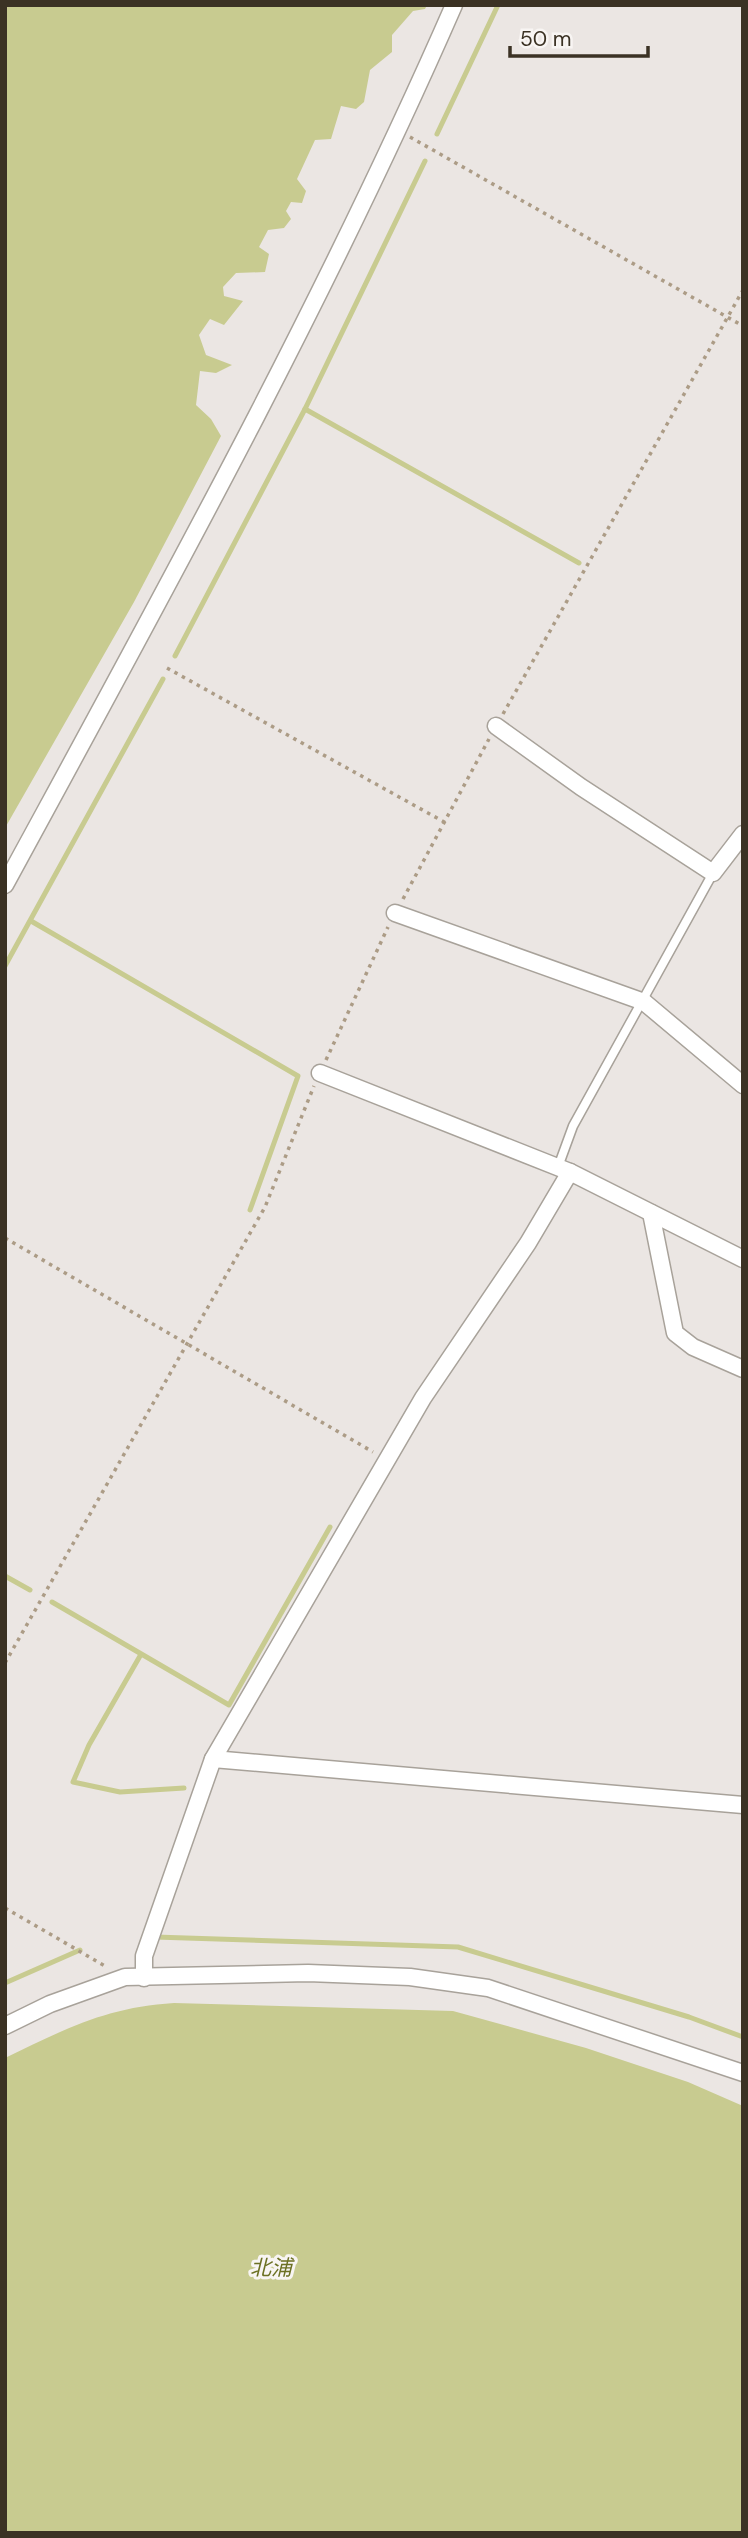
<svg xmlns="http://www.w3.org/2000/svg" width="748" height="2538" font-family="'DM Sans','Noto Sans JP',sans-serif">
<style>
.water{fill:#c8cb90}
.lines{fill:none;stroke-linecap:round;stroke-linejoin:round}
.stream{stroke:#c8cb90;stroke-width:5}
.service-casing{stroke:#a8a29a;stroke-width:11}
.minor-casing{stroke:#a8a29a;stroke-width:19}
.path{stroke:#ac9c86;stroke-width:3.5;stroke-dasharray:3.5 5;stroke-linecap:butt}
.service{stroke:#fff;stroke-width:8}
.minor{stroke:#fff;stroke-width:16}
.labels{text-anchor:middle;stroke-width:6;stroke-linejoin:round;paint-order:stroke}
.water-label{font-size:21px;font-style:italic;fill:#6c7124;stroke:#f8f5f3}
</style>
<rect width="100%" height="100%" fill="#ebe6e3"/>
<g class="water">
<path d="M5 5H427L425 9 413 11 392 35V52L370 70 364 102 356 109 341 106 331 139 315 140 297 179 306 191 302 203 291 202 286 211 291 219 284 228 268 230 259 247 269 254 265 272 236 273 223 287 224 296 243 301 224 325 210 319 199 335 206 355 232 365 216 373 200 371 196 405 211 419 221 436 134 602 5 828Z"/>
<path d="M174 2003 453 2011 586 2048 688 2082 743 2106V2533H5V2058C65 2029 107 2007 174 2003Z"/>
</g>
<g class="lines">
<g class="stream">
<path d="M437 134 498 5"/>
<path d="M305 409 579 563"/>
<path d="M175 656 305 409 425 161"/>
<path d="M31 921 298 1076 250 1210"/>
<path d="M5 966 163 679"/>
<path d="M5 1576 30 1590"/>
<path d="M52 1602 229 1705 330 1527"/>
<path d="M140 1656 89 1745 73 1782 120 1792 184 1788"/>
<path d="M155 1937 458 1947 689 2017 743 2037"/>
<path d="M5 1983 80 1950"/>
</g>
<g class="service-casing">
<path id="service" d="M558 1167 573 1126 713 873"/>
</g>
<g class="minor-casing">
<g id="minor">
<path d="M496 726 581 787 713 873 743 834"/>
<path d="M5 885C162 596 322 307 454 5"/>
<path d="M395 913 644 1002 743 1085"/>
<path d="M320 1073 570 1172 743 1259"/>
<path d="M651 1213 675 1333 693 1347 743 1369"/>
<path d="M213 1759 743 1805"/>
<path d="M144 1978V1956L213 1759 423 1398 528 1243 570 1172"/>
<path d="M5 2026 50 2004 125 1977 308 1973 410 1977 488 1988 743 2073"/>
</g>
</g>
<g class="path">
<path d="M410 137 743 326"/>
<path d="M167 668 446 823"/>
<path d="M503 714 743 290"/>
<path d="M403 899 489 739"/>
<path d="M326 1060 388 927"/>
<path d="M5 1238 373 1452"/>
<path d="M5 1663 265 1207 314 1086"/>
<path d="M5 1908 105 1966"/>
</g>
<use href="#service" class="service"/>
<use href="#minor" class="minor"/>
</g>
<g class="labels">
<g class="water-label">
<text x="271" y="2275">北浦</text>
</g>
</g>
<rect width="748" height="2538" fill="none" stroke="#3b3224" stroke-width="14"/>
<path d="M510 46v10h138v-10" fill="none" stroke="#3b3224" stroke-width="3.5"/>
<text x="520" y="46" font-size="21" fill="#3b3224" stroke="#f8f5f3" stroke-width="5" paint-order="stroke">50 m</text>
</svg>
